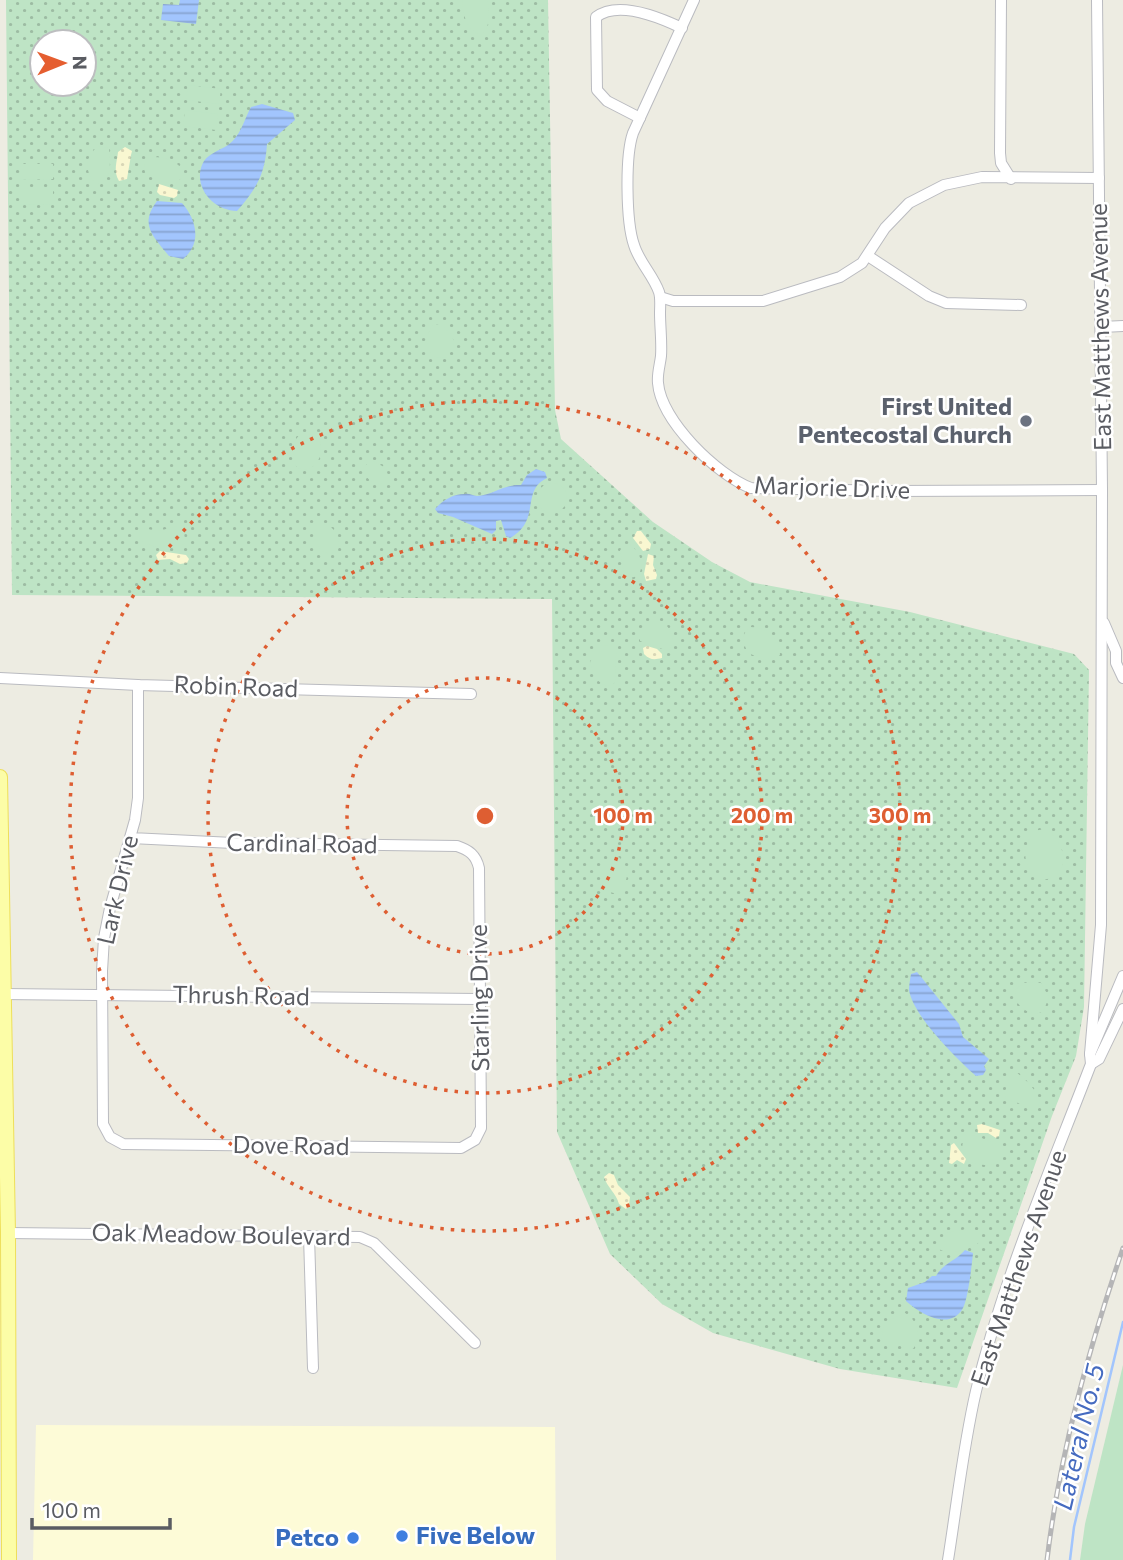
<svg xmlns="http://www.w3.org/2000/svg" width="1123" height="1560" font-family="Commissioner,sans-serif">
<style>
.commercial{fill:#fdfbd7}
.grass{fill:url(#grass-dots);fill-rule:evenodd}
.sand{fill:url(#sand-dots)}
.park{fill:#bee4c5}
.water{fill:url(#water-rules)}
.lines{fill:none;stroke-linecap:round;stroke-linejoin:round}
.stream{stroke:#a2c5fd;stroke-width:2.5}
.minor-casing{stroke:#babbc0;stroke-width:12}
.major-casing{stroke:#eedf5a;stroke-width:16}
.minor{stroke:#fff;stroke-width:10}
.major{stroke:#fcfda7;stroke-width:14}
.rail-casing{stroke:#b5b5b6;stroke-width:5}
.rail{stroke:#fff;stroke-width:2.5;stroke-dasharray:8;stroke-linecap:butt}
.ring{fill:none;stroke:#de5e32;stroke-width:3.5;stroke-dasharray:3.5 7}
.worship-dot{fill:#6b7280;stroke:#fff;stroke-width:2.5}
.shop-dot{fill:#3f7fe0;stroke:#fff;stroke-width:2.5}
.labels{text-anchor:middle;stroke-width:5;stroke-linejoin:round;paint-order:stroke}
.street-label{font-size:24px;fill:#5a5c62;stroke:#fff}
.worship-label{font-size:24px;font-weight:bold;fill:#5b616d;stroke:#fff;text-anchor:end}
.shop-label{font-size:24px;font-weight:bold;fill:#366cbe;stroke:#fff;text-anchor:start}
.water-label{font-size:26px;font-style:italic;fill:#456bc0;stroke:#fff}
.centre{fill:#de5e32;stroke:#fff;stroke-width:3.5}
.ring-label{font-size:21px;text-anchor:middle;font-weight:bold;fill:#de5e32;stroke:#fff;stroke-width:5;stroke-linejoin:round;paint-order:stroke}
</style>
<defs>
<pattern id="grass-dots" width="8" height="8" patternUnits="userSpaceOnUse" patternTransform="scale(1.75)"><rect width="8" height="8" fill="#bee4c5"/><path d="M2 2h.1M6 6h.1" fill="none" stroke="#9dbca3" stroke-width="1.8" stroke-linecap="round"/></pattern>
<pattern id="sand-dots" width="8" height="8" patternUnits="userSpaceOnUse" patternTransform="scale(1.75)"><rect width="8" height="8" fill="#f9f7d1"/><path d="M2 2h.1M6 6h.1" fill="none" stroke="#d8d6b6" stroke-width="1.8" stroke-linecap="round"/></pattern>
<pattern id="water-rules" width="6" height="5" patternUnits="userSpaceOnUse" patternTransform="scale(1.75)"><rect width="6" height="5" fill="#a2c5fd"/><path d="M0 2.5h6" fill="none" stroke="#87a3d0"/></pattern>
</defs>
<rect width="100%" height="100%" fill="#edece2"/>
<path class="commercial" d="M36 1425 555 1427 556 1560H33Z"/>
<path class="grass" d="M6 0H548L555 410 561 439 653 522 712 562 750 582 910 612 1074 654 1089 670 1084 1007 1076 1056 1052 1116 957 1388 840 1369 713 1333 662 1304 610 1254 557 1132 552 599 12 595ZM42 42H84V84H42Z"/>
<g class="sand">
<path d="M125 147 132 151 131 155 127 179 119 181C113 171 117 162 118 152Z"/>
<path d="M159 184 178 190 177 196 174 198 160 195 157 192Z"/>
<path d="M637 531H641L651 544 650 549 643 551 633 538Z"/>
<path d="M160 551 186 555 189 559 187 563 180 564 170 559 158 560 156 555Z"/>
<path d="M648 554 654 556 653 565 657 575 656 579 646 581 644 574Z"/>
<path d="M647 646 657 649 662 654V658C654 660 650 660 644 654L643 648Z"/>
<path d="M982 1124 1000 1130 999 1136 996 1138 988 1133H978L977 1125Z"/>
<path d="M954 1143 966 1159 964 1164 957 1160 952 1164 949 1163 951 1145Z"/>
<path d="M609 1173 614 1175 618 1185 630 1197 629 1205 626 1209 619 1204C616 1193 607 1187 604 1177Z"/>
</g>
<g class="park">
<path d="M462 0H487C490 11 491 29 480 35 466 29 463 15 462 0Z"/>
<path d="M188 85 221 89 219 104 186 100Z"/>
<path d="M185 110 218 114 216 130 183 126Z"/>
<path d="M98 146 109 148C110 161 112 174 103 184L95 183C84 170 85 157 98 146Z"/>
<path d="M153 157C166 157 176 161 184 171 180 192 157 181 145 172L144 166 147 158Z"/>
<path d="M20 164H53V179L20 180Z"/>
<path d="M20 189H53V204L20 205Z"/>
<path d="M439 324 452 334 454 344 447 357 436 358C425 350 424 336 433 325Z"/>
<path d="M303 432H309L319 437C325 453 317 475 297 468 291 456 291 440 303 432Z"/>
<path d="M371 460 386 468 388 476 385 483C372 484 366 480 363 468Z"/>
<circle cx="552" cy="498" r="15"/>
<path d="M325 524C337 529 340 538 338 551 322 559 314 545 314 530L319 525Z"/>
<path d="M178 526 184 529 185 544C172 549 151 549 140 540L139 531 142 528 158 531Z"/>
<path d="M629 544C640 551 645 565 638 576L630 578 624 574 620 550Z"/>
<path d="M649 623H664C672 630 676 642 668 651L640 641V629Z"/>
<path d="M750 627C767 627 779 638 780 655L765 660 748 653C743 643 740 635 750 627Z"/>
<path d="M600 645 612 646 617 652 615 661 616 681 612 686C597 686 593 674 590 662Z"/>
<path d="M1045 829C1070 844 1071 881 1038 880 1022 862 1022 852 1033 831Z"/>
<path d="M615 854C631 866 630 879 618 894L605 891 600 885C600 873 605 861 615 854Z"/>
<path d="M1031 982 1041 983 1049 997 1043 1012C1030 1016 1023 1010 1015 1000L1016 989 1024 983Z"/>
<path d="M1014 1071C1022 1075 1038 1091 1039 1100 1040 1105 1038 1108 1035 1112L1016 1102 1007 1100 1004 1095 1010 1076Z"/>
<path d="M973 1135 1001 1145 1004 1149 1002 1159 990 1166 973 1163 962 1149 963 1140 967 1136Z"/>
<path d="M967 1229 975 1230 981 1234V1241C973 1249 948 1256 939 1249V1242L946 1233Z"/>
<path d="M905 1313C918 1320 922 1337 913 1349L898 1345 888 1347 881 1340 885 1322Z"/>
<path d="M1123 1365V1560H1080L1085 1524Z"/>
</g>
<g class="water">
<path d="M180 0H199L196 24 161 20 163 4 179 5Z"/>
<path d="M262 104 293 113 295 120 267 144C265 174 257 188 237 211 215 211 193 189 202 165 206 154 219 151 228 145 240 137 244 120 251 107Z"/>
<path d="M157 201 182 203C197 220 202 244 183 259L169 256C153 236 139 225 157 201Z"/>
<path d="M536 469 545 472 547 478C520 491 542 520 510 538L506 536 501 520 496 521V530L492 534 453 517 438 513 435 509C443 500 453 494 465 494 469 493 473 496 477 496 493 495 505 484 521 485L527 475Z"/>
<path d="M917 972 959 1024 963 1037 989 1059 984 1066 986 1070 983 1075 976 1076C957 1059 913 1016 909 990 909 985 910 980 911 974Z"/>
<path d="M965 1250 973 1253C972 1264 968 1299 963 1308 950 1332 919 1313 906 1301L908 1288 925 1282 932 1276H936C943 1263 956 1261 965 1250Z"/>
</g>
<g class="lines">
<path class="stream" d="M1070 1560 1074 1527 1123 1322"/>
<g class="minor-casing">
<g id="minor">
<path d="M694 0 633 133C625 156 626 222 634 245 639 262 653 275 659 292 661 298 660 307 660 313 660 327 662 342 661 356 660 365 657 374 658 383 661 421 717 475 751 488L891 491 1102 490"/>
<path d="M1001 0 1000 153 1001 163 1011 179"/>
<path d="M640 118 607 101 597 90 596 17C618 0 659 17 682 28"/>
<path d="M868 256 929 296 946 303 1021 305"/>
<path d="M660 297 673 301H763L840 277 862 263 885 228 909 203 944 185 982 177 1099 178"/>
<path d="M1102 327 1123 326"/>
<path d="M1104 623 1116 651V663L1123 678"/>
<path d="M0 678 138 685 471 694"/>
<path d="M131 838 233 843 457 846C469 850 476 855 479 868L481 1128 475 1140 461 1148 123 1144 110 1137 103 1124 102 971 104 938 110 908 135 820 138 798V685"/>
<path d="M3 994 479 999"/>
<path d="M1090 1054 1101 925 1102 490 1097 0"/>
<path d="M1091 1064 1099 1059 1123 1009"/>
<path d="M8 1233 360 1237 374 1243 475 1343"/>
<path d="M309 1236 313 1368"/>
<path d="M948 1560C957 1504 963 1447 976 1391 1003 1279 1050 1171 1091 1064L1090 1054 1123 976"/>
</g>
</g>
<g class="major-casing">
<path id="major" d="M0 777 8 1233 9 1560"/>
</g>
<use href="#minor" class="minor"/>
<use href="#major" class="major"/>
<g class="rail-casing">
<path id="rail" d="M1047 1560C1060 1452 1088 1351 1123 1248"/>
</g>
<use href="#rail" class="rail"/>
</g>
<g class="ring">
<circle cx="485" cy="816" r="138"/>
<circle cx="485" cy="816" r="277"/>
<circle cx="485" cy="816" r="415"/>
</g>
<circle class="worship-dot" cx="1026" cy="421" r="7"/>
<g class="shop-dot">
<circle cx="402" cy="1536" r="7"/>
<circle cx="353" cy="1538" r="7"/>
</g>
<g class="labels">
<g class="street-label">
<text transform="translate(1101 327) rotate(-91)" y="8">East Matthews Avenue</text>
<text transform="translate(832 488) rotate(2)" y="8">Marjorie Drive</text>
<text transform="translate(236 687) rotate(2)" y="8">Robin Road</text>
<text transform="translate(302 844) rotate(1)" y="8">Cardinal Road</text>
<text transform="translate(118 890) rotate(-77)" y="8">Lark Drive</text>
<text transform="translate(241 996) rotate(1)" y="8">Thrush Road</text>
<text transform="translate(480 998) rotate(-91)" y="8">Starling Drive</text>
<text transform="translate(291 1146) rotate(1)" y="8">Dove Road</text>
<text transform="translate(221 1235) rotate(1)" y="8">Oak Meadow Boulevard</text>
<text transform="translate(1019 1268) rotate(-71)" y="8">East Matthews Avenue</text>
</g>
<g class="worship-label">
<text x="1012" y="415">First United<tspan x="1012" dy="28">Pentecostal Church</tspan></text>
</g>
<g class="shop-label">
<text x="416" y="1544">Five Below</text>
<text x="339" y="1546" text-anchor="end">Petco</text>
</g>
<g class="water-label">
<text transform="translate(1079 1437) rotate(-77)" y="9">Lateral No. 5</text>
</g>
</g>
<circle cx="485" cy="816" r="10" class="centre"/>
<g class="ring-label">
<text x="623" y="823">100 m</text>
<text x="762" y="823">200 m</text>
<text x="900" y="823">300 m</text>
</g>
<g transform="translate(63 63) rotate(89)"><circle r="33" fill="#ffffff" stroke="#bdbec0" stroke-width="2"/>
<path d="M0-5L12 26L0 18L-12 26Z" fill="#e55e30"/>
<text y="-10" font-size="19" font-weight="bold" text-anchor="middle" fill="#5a5c62">N</text>
</g>
<path d="M32 1518v10h138v-10" fill="none" stroke="#5a5c62" stroke-width="3.5"/>
<text x="42" y="1518" font-size="21" fill="#5a5c62" stroke="#ffffff" stroke-width="5" paint-order="stroke">100 m</text>
</svg>
